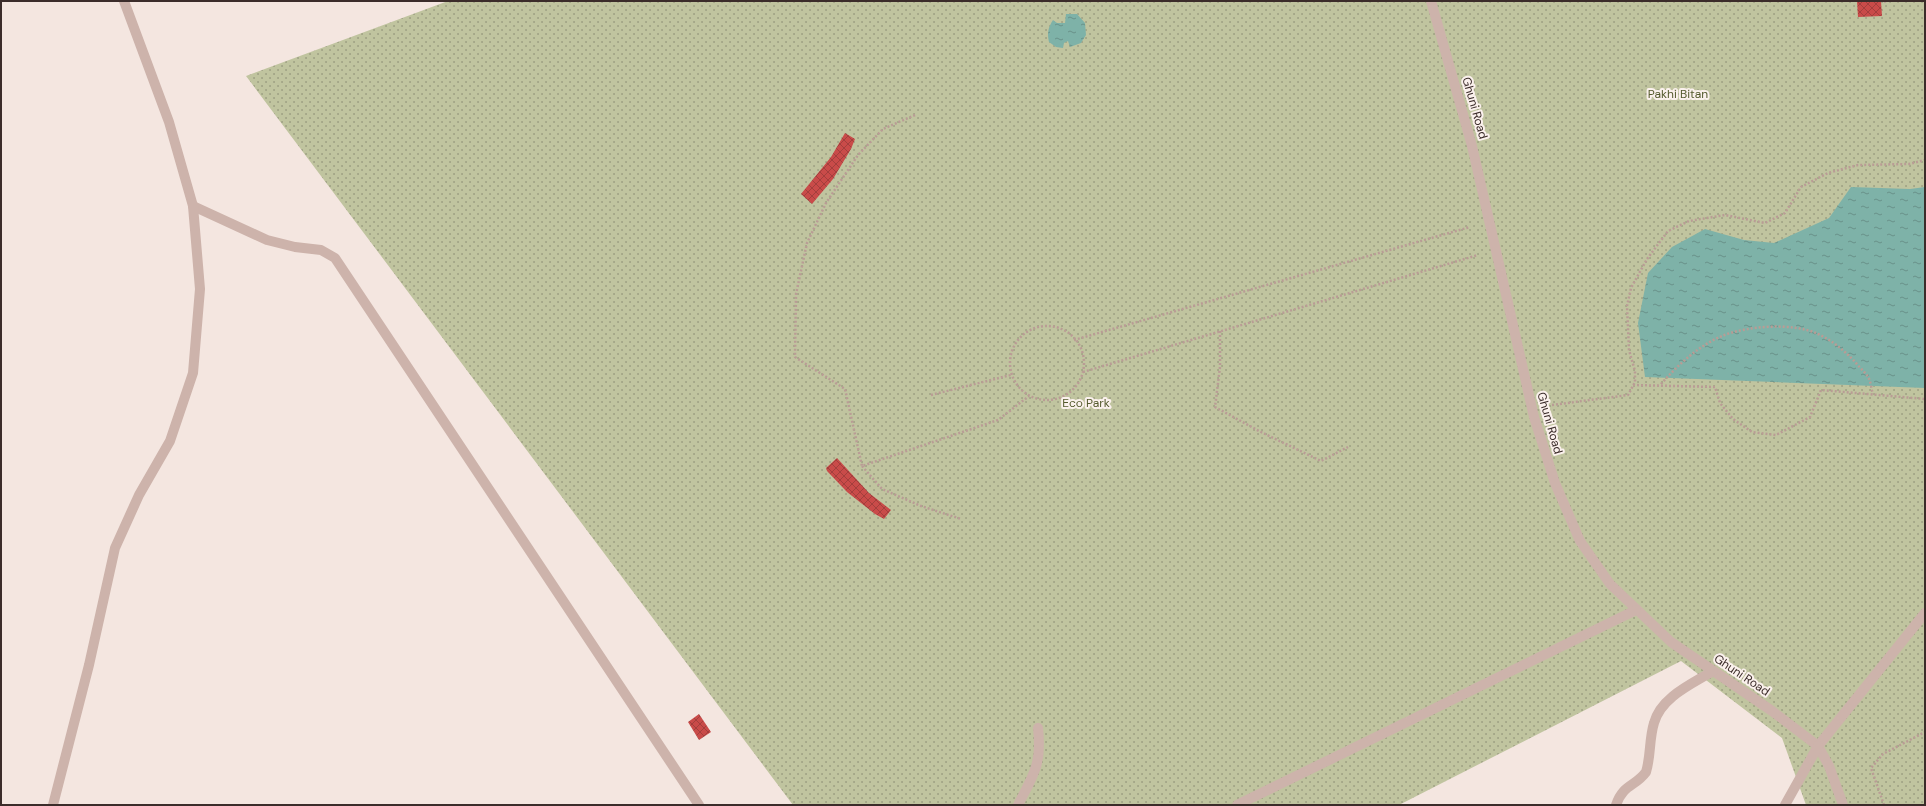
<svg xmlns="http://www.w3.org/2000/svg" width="1926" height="806" font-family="'DM Sans',sans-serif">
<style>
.park{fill:url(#park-dots)}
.water{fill:url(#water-ripples)}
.building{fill:url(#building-cross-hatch)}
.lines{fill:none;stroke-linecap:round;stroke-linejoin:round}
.path{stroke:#b99c95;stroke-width:2.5;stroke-dasharray:2 2;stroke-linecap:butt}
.service{stroke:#cdb3ab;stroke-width:10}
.minor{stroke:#cdb3ab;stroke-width:10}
.labels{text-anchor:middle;stroke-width:4;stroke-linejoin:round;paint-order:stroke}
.park-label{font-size:12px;fill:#545a2d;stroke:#fbf1ed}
.street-label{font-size:12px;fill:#3b2c2a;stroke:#fbf1ed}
</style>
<defs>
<pattern id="park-dots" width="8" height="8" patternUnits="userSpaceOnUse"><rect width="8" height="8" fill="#c0c49f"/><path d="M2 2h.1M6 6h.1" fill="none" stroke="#9d9f82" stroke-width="1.8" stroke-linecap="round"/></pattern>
<pattern id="water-ripples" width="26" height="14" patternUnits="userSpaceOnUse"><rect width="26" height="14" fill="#7eb2a8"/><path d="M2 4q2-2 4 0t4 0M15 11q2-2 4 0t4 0" fill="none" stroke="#689189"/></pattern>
<pattern id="building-cross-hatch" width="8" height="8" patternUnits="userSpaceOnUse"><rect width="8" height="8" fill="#c94b49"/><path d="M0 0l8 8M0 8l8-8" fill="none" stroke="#a43f3d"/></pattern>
</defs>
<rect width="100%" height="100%" fill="#f4e6e0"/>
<path class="park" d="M448 1H1925V805H1806L1782 738 1681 661 1399 805H793L246 76Z"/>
<g class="water">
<path d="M1066 14H1077L1085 23 1086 35 1081 43 1070 47 1068 41 1064 43 1063 48 1056 47 1049 42C1047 33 1048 28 1053 20L1057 23H1065Z"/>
<path d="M1851 187 1910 189 1925 187V388L1645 377 1638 323 1648 273 1672 247 1705 229 1744 240 1774 243 1829 218Z"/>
</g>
<g class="building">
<path d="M1857 1H1881L1882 16 1858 17Z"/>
<path d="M845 133 855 139 851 149 833 179 812 204 801 194 831 157Z"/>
<path d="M837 458 869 493 891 510 884 519 875 514 847 492 827 471 826 468Z"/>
<path d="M699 714 711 732 699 740 688 722Z"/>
</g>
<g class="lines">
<g class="path">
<path d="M1884 2 1887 1"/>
<path d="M915 115 883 129 858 155 826 203 807 243 796 294 795 357 845 389 862 466 998 420 1029 396"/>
<circle cx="1047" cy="363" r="37"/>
<path d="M1220 331V367L1215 407 1259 431 1321 461 1348 447"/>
<path d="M1074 340 1470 227"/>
<path d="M1083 372 1478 255"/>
<path d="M1661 384C1678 365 1698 346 1722 336 1746 326 1793 322 1818 334 1833 341 1845 351 1856 363 1860 368 1865 372 1868 377 1871 381 1871 389 1873 394"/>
<path d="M1633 385 1715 387 1720 403 1733 419 1752 432 1776 435 1810 417 1821 390 1925 399"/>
<path d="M931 395 1011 375"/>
<path d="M1552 405 1628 395 1635 382V371L1629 350 1627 306 1631 288 1647 259 1668 231 1689 221 1725 215 1765 223 1785 213 1801 187 1828 173 1858 165 1909 164 1925 160"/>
<path d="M862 466 882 489 921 506 961 519"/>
<path d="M1884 805 1871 768 1883 754 1925 732"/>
</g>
<g class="service">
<path d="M1431 1 1472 146 1534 417 1555 483 1580 541 1610 584 1671 642 1772 711 1818 746 1829 766 1843 805"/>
<path d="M193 206 267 240 295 247 321 250 335 258 699 805"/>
<path d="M1818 746 1925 613"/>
<path d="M53 805 89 665 115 548 139 495 170 441 193 373 200 289 193 206 169 122 124 1"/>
<path d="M1018 805C1034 774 1042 764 1038 728"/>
<path d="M1237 805 1636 610"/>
</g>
<g class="minor">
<path d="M1616 805C1623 784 1635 787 1646 772 1651 756 1649 739 1654 723 1661 697 1692 684 1713 671"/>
<path d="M1785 805 1818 746"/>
</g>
</g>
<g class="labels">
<g class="park-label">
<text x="1678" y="98">Pakhi Bitan</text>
<text x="1086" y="407">Eco Park</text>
</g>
<g class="street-label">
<text transform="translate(1475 108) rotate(74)" y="4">Ghuni Road</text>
<text transform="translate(1550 423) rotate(74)" y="4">Ghuni Road</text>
<text transform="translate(1742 675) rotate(34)" y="4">Ghuni Road</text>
</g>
</g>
<rect width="1926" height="806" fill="none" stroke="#3b2c2a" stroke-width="4"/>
</svg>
